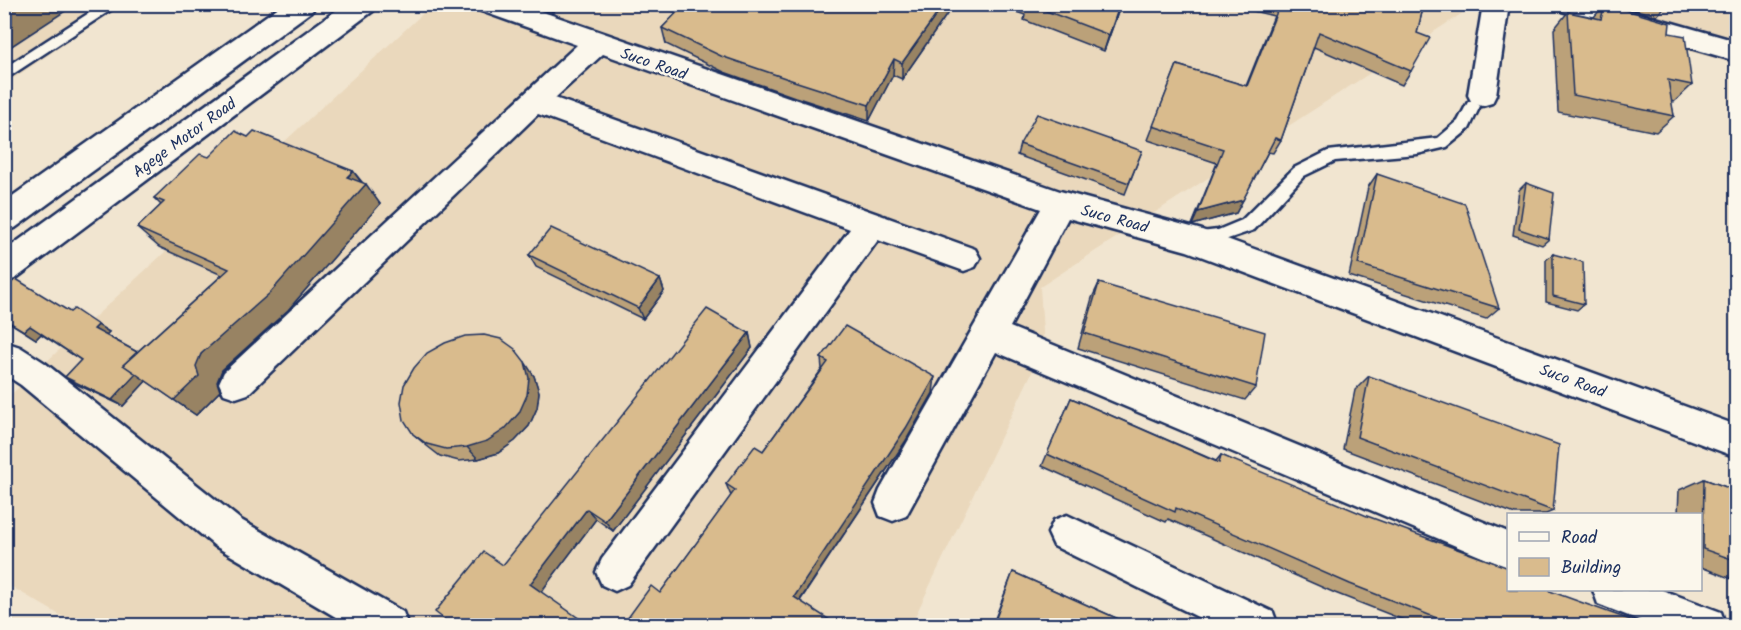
<svg xmlns="http://www.w3.org/2000/svg" width="1741" height="630" font-family="Kalam,sans-serif">
<style>
.built{fill:#ead8bc}
.lines{fill:none;stroke-linecap:round;stroke-linejoin:round}
.service-casing{stroke:#1b2f5e;stroke-width:5}
.minor-casing{stroke:#1b2f5e;stroke-width:5}
.secondary-casing{stroke:#1b2f5e;stroke-width:5}
.service{fill:#fbf7ec;fill-rule:evenodd}
.minor{fill:#fbf7ec;fill-rule:evenodd}
.secondary{fill:#fbf7ec;fill-rule:evenodd}
.wall{fill:#bba179;stroke:#1b2f5e;stroke-width:1.5}
.shaded-wall{fill:#988363;stroke:#1b2f5e;stroke-width:1.5}
.building{fill:#d9bb8d;stroke:#1b2f5e;stroke-width:1.5}
.labels{text-anchor:middle;stroke-width:5;stroke-linejoin:round;paint-order:stroke}
.street-label{font-size:16px;fill:#1b2f5e;stroke:#fbf7ec}
</style>
<rect width="100%" height="100%" fill="#f1e5d0"/>
<filter id="ink" filterUnits="userSpaceOnUse"><feTurbulence type="fractalNoise" baseFrequency=".0167" numOctaves="2"/><feDisplacementMap in="SourceGraphic" scale="12" xChannelSelector="R" yChannelSelector="G"/><feConvolveMatrix kernelMatrix="1 2 1 2 8 2 1 2 1" color-interpolation-filters="sRGB"/></filter>
<g filter="url(#ink)">
<g class="built">
<path d="M5 5H122L5 84Z"/>
<path d="M432 5H1475L1040 287 1044 347 911 625H77L5 583 4 401Z"/>
<path d="M1550 5H1736V64L1663 44Z"/>
</g>
<g class="lines">
<g class="service-casing">
<g id="service">
<path d="M103 4H120L4 80V68Z"/>
<path d="M1473 101 1480 106 1469 129 1447 147 1417 154 1335 161 1304 176 1254 230 1219 242 1198 244 1192 243 1190 238 1192 233 1218 230 1242 220 1294 168 1328 151 1438 138 1458 121 1468 102Z"/>
</g>
</g>
<g class="minor-casing">
<g id="minor">
<path d="M477 4H520L1060 191 1202 230 1736 425V457L1187 251 1068 218 1010 327 1508 532V568L996 352 906 516 893 521 880 516 875 503 880 490 1041 209 603 54 555 98 975 249 980 258 975 267 964 271 878 240 628 585 615 591 602 585 596 572 602 559 850 229 538 114 248 394 236 398 224 394 219 383 224 372 577 45 481 11Z"/>
<path d="M1483 4H1509L1496 95 1492 103 1482 106 1472 103 1468 95Z"/>
<path d="M1558 4H1606L1736 41V61L1562 11Z"/>
<path d="M8 343 20 347 45 363 241 520 403 612 408 626H351L215 546 21 385 4 374V344Z"/>
<path d="M1067 515 1273 612 1278 626H1216L1054 546 1048 533 1054 520Z"/>
<path d="M1593 590H1662L1721 612 1726 626H1654L1598 604Z"/>
</g>
</g>
<g class="secondary-casing">
<g id="secondary">
<path d="M283 4H316L312 11 15 228 4 231V202Z"/>
<path d="M345 4H377L373 11 15 279 4 282V251Z"/>
</g>
</g>
<use href="#service" class="service"/>
<use href="#minor" class="minor"/>
<use href="#secondary" class="secondary"/>
</g>
<g class="wall">
<path d="M528 4H561L552 13Z"/>
<path d="M658 4H954L902 79 893 75 869 121 795 97 724 72 666 44 662 28 677 13Z"/>
<path d="M993 4H1121L1104 51 1024 20 1025 15Z"/>
<path d="M1224 4H1424L1417 33 1411 71 1402 85 1314 47 1281 140 1273 153 1268 152 1236 213 1192 225 1217 163 1148 140 1177 65 1246 86 1274 16Z"/>
<path d="M1605 4 1669 33 1692 85 1674 102 1671 101 1674 116 1656 132 1558 112 1554 29 1568 12 1594 17Z"/>
<path d="M1616 4H1667L1657 16Z"/>
<path d="M248 137 353 171 380 204 288 310 222 370 217 382 220 391 196 415 146 381 123 406 76 384 65 377 81 360 41 334 36 339 4 319 70 312 109 332 106 335 137 352 222 275 159 247 137 228 161 205 154 198 209 157Z"/>
<path d="M1020 144 1142 151 1125 194 1017 155Z"/>
<path d="M1377 174 1499 308 1486 319 1349 276 1368 187Z"/>
<path d="M1526 183 1549 239 1542 245 1513 235 1519 190Z"/>
<path d="M1553 254 1584 304 1577 310 1546 302V260Z"/>
<path d="M529 255 660 279 664 291 643 319 536 267Z"/>
<path d="M1099 283 1256 387 1245 400 1078 348 1092 298Z"/>
<path d="M749 333 752 348 613 531 596 519 541 592 503 565Z"/>
<path d="M821 358 933 393 905 442 800 601 660 593 731 496 726 484 763 451 822 369Z"/>
<path d="M534 376 539 392 537 408 529 426 515 441 498 453 478 459 459 461 440 456 427 446 413 434Z"/>
<path d="M1369 376 1553 511 1546 514H1515L1343 449 1355 390Z"/>
<path d="M1071 398 1216 461 1221 455 1509 590 1647 626H1419L1335 593 1168 519 1166 522 1042 466Z"/>
<path d="M1704 479 1737 491V581L1701 567V514H1678L1679 490Z"/>
<path d="M1013 572 1134 626H992Z"/>
</g>
<g class="shaded-wall">
<path d="M19 4H76L4 51V14Z"/>
<path d="M549 4H561L552 13Z"/>
<path d="M944 4H954L902 79V63Z"/>
<path d="M1120 4H1121L1104 51 1109 35Z"/>
<path d="M894 59 893 75 869 121V105Z"/>
<path d="M353 171 364 186 366 184 380 204 288 310 222 370 217 382 220 391 196 415 174 400 201 354Z"/>
<path d="M1243 200 1236 213 1192 225 1198 212Z"/>
<path d="M660 279 664 291 643 319 638 308Z"/>
<path d="M98 325 109 332 105 336 94 329Z"/>
<path d="M30 326 42 333 36 339 24 331Z"/>
<path d="M749 333 752 348 613 531 605 521Z"/>
<path d="M149 358 160 366 123 406 112 400Z"/>
<path d="M525 362 534 376 539 392 537 408 529 426 515 441 498 453 478 459 467 447Z"/>
<path d="M935 377 933 393 905 442 796 606 794 597Z"/>
<path d="M587 509 596 519 541 592 530 584Z"/>
</g>
<g class="building">
<path d="M4 4H19L4 14Z"/>
<path d="M685 4H944L902 63 894 59 869 105 794 81 721 56 662 28Z"/>
<path d="M1028 4H1120L1109 35Z"/>
<path d="M1280 4H1424L1417 33 1430 38 1411 71 1319 32 1281 140 1275 138 1243 200 1198 212 1223 149 1153 126 1177 65 1247 86Z"/>
<path d="M1605 4 1670 23 1669 33 1685 36 1692 85 1668 80 1674 116 1573 95 1568 12 1601 19Z"/>
<path d="M1037 114 1142 151 1129 183 1020 144Z"/>
<path d="M235 131 248 137 254 131 353 171 347 177 366 184 270 293 201 354 196 366 199 376 174 400 123 365 229 269 137 228 164 202 154 198 200 154 209 157Z"/>
<path d="M1377 174 1465 204 1499 308 1358 264Z"/>
<path d="M1526 183 1554 193 1549 239 1519 229Z"/>
<path d="M551 228 660 279 638 308 529 255Z"/>
<path d="M1553 254 1583 262 1584 304 1553 296Z"/>
<path d="M16 279 70 312 74 309 98 325 94 329 137 352 123 365 136 374 112 400 65 377 81 360 30 326 24 331 4 319V289Z"/>
<path d="M1099 283 1265 332 1256 387 1084 333Z"/>
<path d="M707 309 749 333 605 521 587 509 530 584 590 626H453L435 612 484 552 503 565Z"/>
<path d="M845 326 935 377 906 428 794 597 839 626H622L651 586 660 593 735 490 726 484 755 446 763 451 828 362 821 358Z"/>
<path d="M484 335 501 339 515 349 525 362 529 378 527 395 519 413 505 429 487 441 467 447 446 449 427 444 413 434 404 420 401 402 404 385 414 368 427 353 445 343 465 336Z"/>
<path d="M1369 376 1559 445 1553 511 1357 437Z"/>
<path d="M1071 398 1219 463 1221 455 1367 516 1509 568V590H1547L1647 626H1457L1350 584 1176 508 1175 512 1047 454Z"/>
<path d="M1704 479 1737 491V561L1703 549Z"/>
<path d="M1013 572 1134 626H993Z"/>
</g>
</g>
<g class="labels">
<g class="street-label">
<text transform="translate(654 63) rotate(19)" y="6">Suco Road</text>
<text transform="translate(184 137) rotate(-36)" y="6">Agege Motor Road</text>
<text transform="translate(1115 218) rotate(15)" y="6">Suco Road</text>
<text transform="translate(1573 380) rotate(20)" y="6">Suco Road</text>
</g>
</g>
<rect width="1741" height="630" fill="none" stroke="#fbf7ec" stroke-width="24"/>
<rect x="12" y="12" width="1717" height="606" fill="none" stroke="#1b2f5e" stroke-width="2" filter="url(#ink)"/>
<rect x="1507" y="513" width="195" height="78" fill="#fbf7ec" stroke="#a1a7b3" stroke-width="1.5"/>
<rect x="1519" y="532" width="30" height="9" fill="#fbf7ec" stroke="#a1a7b3" stroke-width="1.5"/>
<text x="1561" y="543" font-size="18" fill="#1b2f5e">Road</text>
<rect x="1519" y="558" width="30" height="18" fill="#d9bb8d" stroke="#a1a7b3" stroke-width="1.5"/>
<text x="1561" y="573" font-size="18" fill="#1b2f5e">Building</text>
</svg>
